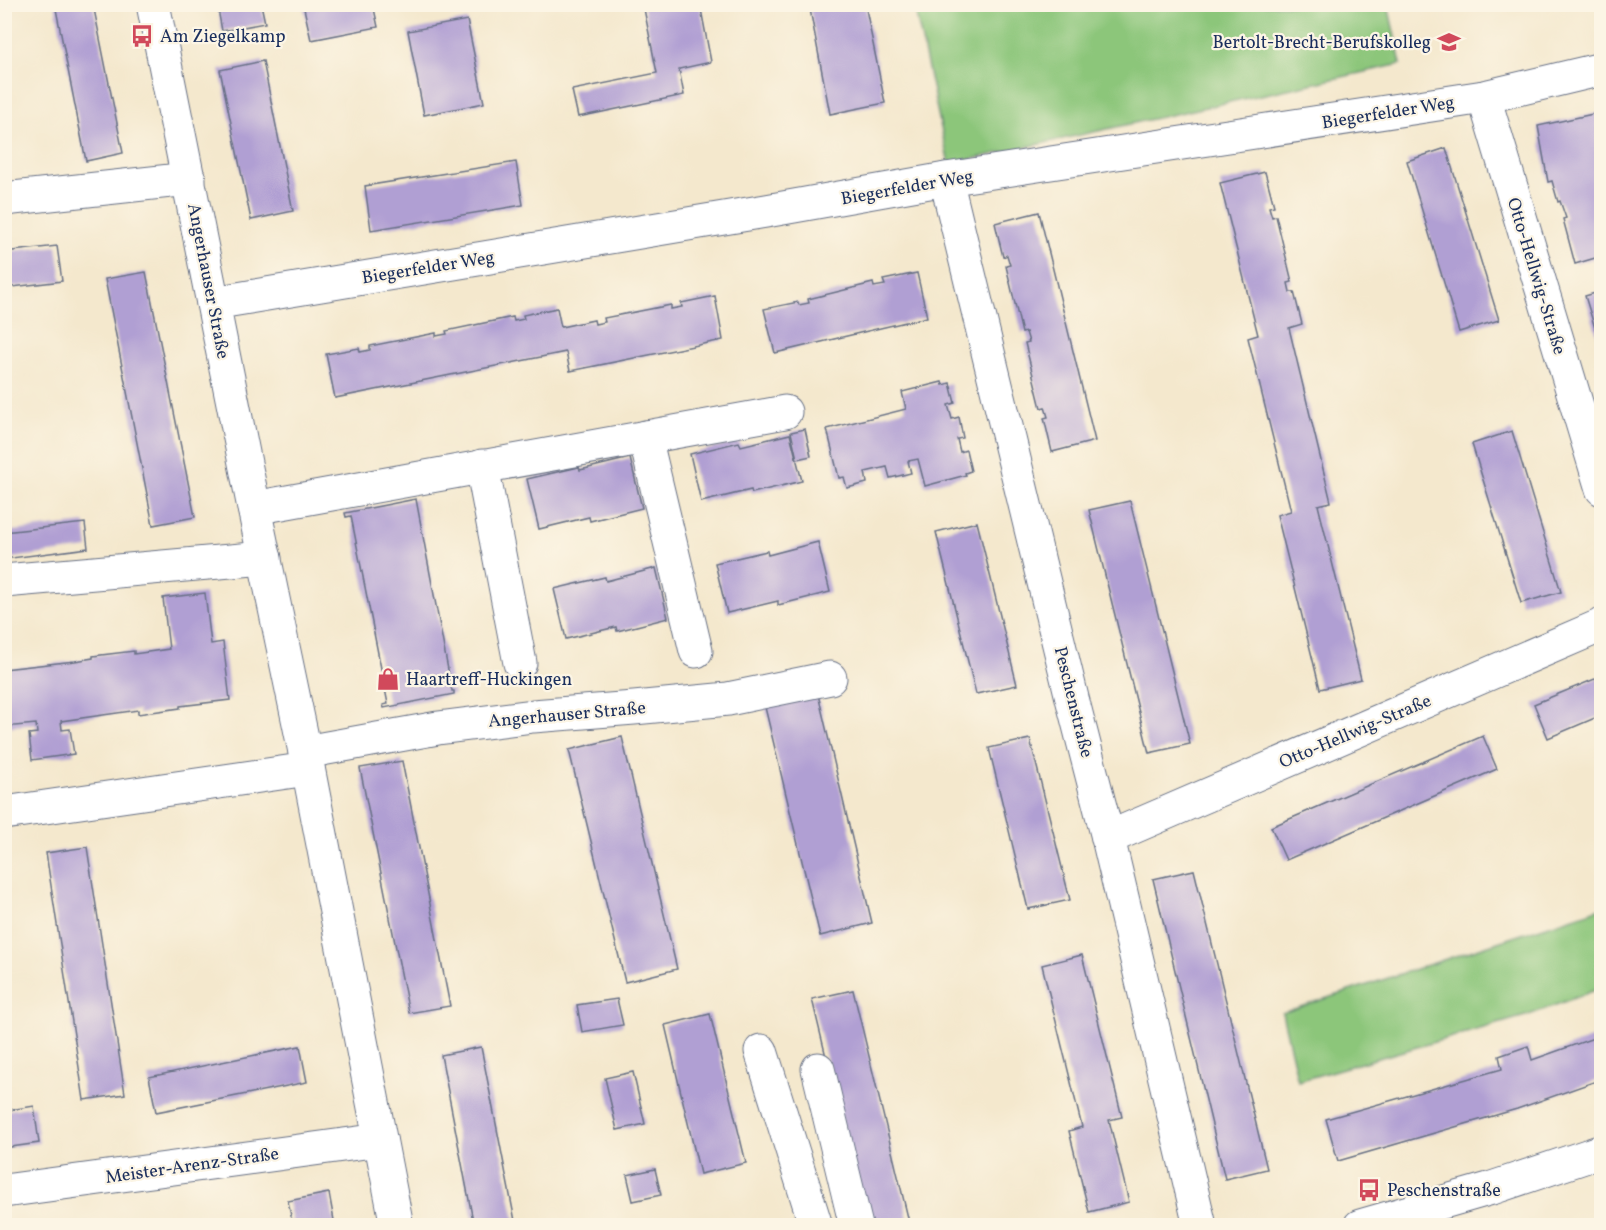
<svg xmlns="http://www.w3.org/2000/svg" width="1606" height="1230" font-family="Vollkorn,serif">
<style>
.green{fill:#8cc67a;stroke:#547a6c;stroke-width:1.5}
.building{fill:#b09fd3}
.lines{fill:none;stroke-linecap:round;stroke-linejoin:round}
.minor-casing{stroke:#677085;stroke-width:35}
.major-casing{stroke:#677085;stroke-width:35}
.minor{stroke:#fff;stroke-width:33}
.major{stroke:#fff;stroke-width:33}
.labels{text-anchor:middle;stroke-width:4.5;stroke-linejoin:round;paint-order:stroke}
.poi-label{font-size:18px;fill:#1b2f5e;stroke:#fcf5e5;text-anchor:start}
.street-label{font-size:18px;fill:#1b2f5e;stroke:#fcf5e5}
</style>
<rect width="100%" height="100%" fill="#fcf5e5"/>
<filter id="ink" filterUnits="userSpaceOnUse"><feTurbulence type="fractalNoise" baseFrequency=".0167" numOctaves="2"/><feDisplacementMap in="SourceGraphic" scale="12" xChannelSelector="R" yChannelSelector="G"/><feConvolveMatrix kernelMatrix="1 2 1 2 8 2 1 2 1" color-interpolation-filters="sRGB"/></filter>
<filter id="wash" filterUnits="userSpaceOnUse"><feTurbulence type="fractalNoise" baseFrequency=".008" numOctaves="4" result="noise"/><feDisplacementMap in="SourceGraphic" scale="24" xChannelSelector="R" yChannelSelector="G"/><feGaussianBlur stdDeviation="1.35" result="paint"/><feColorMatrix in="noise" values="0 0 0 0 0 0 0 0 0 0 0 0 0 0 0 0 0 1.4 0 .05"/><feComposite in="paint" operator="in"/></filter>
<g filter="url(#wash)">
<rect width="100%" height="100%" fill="#f4e8cd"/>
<g class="green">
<path d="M914 5H1388L1401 64 949 164Z"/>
<path d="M1601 908V988L1529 1015 1298 1081 1282 1013Z"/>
</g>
<g id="blocks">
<g class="building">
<path d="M55 4H93L123 153 86 161Z"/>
<path d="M217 4H261L265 23 222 31Z"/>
<path d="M303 4H373L378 27 311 40Z"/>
<path d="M643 4H700L711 62 679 69 684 95 578 117 572 90 657 73Z"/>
<path d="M809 4H865L885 103 830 114Z"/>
<path d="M467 20 484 103 424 115 408 31Z"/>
<path d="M263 61 293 211 251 220 220 70Z"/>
<path d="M1602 112V167L1598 168 1602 175V256L1575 264 1563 219 1566 218 1560 201 1558 202 1552 181 1548 182 1538 126Z"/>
<path d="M1446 148 1499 320 1459 332 1407 161Z"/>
<path d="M516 162 523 205 371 230 365 186Z"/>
<path d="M1265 172 1274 206 1269 207 1272 217 1276 216 1292 282 1288 283 1290 292H1294L1302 324 1289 328 1331 502 1318 505 1361 679 1320 689 1277 515 1291 511 1248 338 1258 335 1220 183Z"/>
<path d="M1039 212 1095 441 1052 452 1044 418 1048 417 1045 407 1041 408 1025 343 1029 342 1026 332 1022 333 1006 266 1010 265 1007 255 1003 257 995 223Z"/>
<path d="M57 246 62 281 4 288V252Z"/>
<path d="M146 272 195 517 153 525 105 279Z"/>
<path d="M917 273 927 317 775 353 764 309 798 302 799 305 809 303 808 299 873 283 874 287 885 285 883 280Z"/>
<path d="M1602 291V341H1599L1585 296Z"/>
<path d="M715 296 723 340 570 371 566 352 335 398 326 354 359 348 360 352 370 350V346L436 333V336L447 334 446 331 513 317 514 321 524 319 523 315 557 308 561 327 594 320 595 324 605 322 604 318 671 305V309L682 307 681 303Z"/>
<path d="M942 382 943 385 950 383 955 403 948 405 952 419 959 417 963 438 957 439 960 452 966 450 971 471 965 473 966 475 925 486 918 459 908 461 911 473 890 478 887 467 865 472 867 483 847 488 844 477 839 478 827 429 906 409 902 392Z"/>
<path d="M805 429 811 456 797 459 791 432Z"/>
<path d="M1512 431 1561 592 1521 603 1472 444Z"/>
<path d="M790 434 802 481 752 493 751 490 701 502 690 454 739 442 741 446Z"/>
<path d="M630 458 642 508 590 521 589 517 539 529 527 479 579 467 580 470Z"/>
<path d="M416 499 452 691H454V694L384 708 383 705 388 704 351 516 346 517 345 513Z"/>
<path d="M1130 501 1190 744 1149 753 1089 510Z"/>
<path d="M977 522 1017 685 976 694 936 532Z"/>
<path d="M85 523 88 548 4 559V532Z"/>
<path d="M818 542 830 592 778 605V601L727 613 715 563 767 551 768 555Z"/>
<path d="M656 568 668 618 617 631 616 627 566 639 554 589 605 577 606 581Z"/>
<path d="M205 593 211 644 223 642 230 700 180 706V708L138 714V710L61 721 62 730 70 729 74 754 32 760 29 734 37 733 36 724 4 727V669L75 661 93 658V656L134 651V654L169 649 163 598Z"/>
<path d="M1602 676V715L1548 738 1534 704Z"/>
<path d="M817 690 872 923 820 936 764 703Z"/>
<path d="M1483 736 1497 769 1286 860 1271 827Z"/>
<path d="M622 737 677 969 625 982 569 750Z"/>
<path d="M1030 739 1070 900 1028 909 989 748Z"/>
<path d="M402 761 450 1006 409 1013 360 768Z"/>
<path d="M87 847 125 1094 84 1100 46 853Z"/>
<path d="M1194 870 1267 1169 1225 1179 1153 879Z"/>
<path d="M1082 955 1122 1117 1109 1120 1129 1202 1089 1212 1069 1131 1082 1127 1042 965Z"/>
<path d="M853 990 910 1226H867L812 999Z"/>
<path d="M617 999 623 1025 582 1032 577 1005Z"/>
<path d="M710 1014 746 1163 700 1174 665 1025Z"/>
<path d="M1602 1035V1079L1517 1109 1338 1161 1326 1119 1502 1069 1499 1056 1528 1046 1532 1060Z"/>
<path d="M300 1046 307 1082 156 1112 149 1077Z"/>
<path d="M481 1047 497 1129 516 1226H474L441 1055Z"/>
<path d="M633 1072 645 1124 617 1130 605 1078Z"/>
<path d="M34 1106 39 1143 4 1148V1111Z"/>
<path d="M655 1169 661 1195 633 1201 627 1175Z"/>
<path d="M329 1193 335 1226H293L288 1201Z"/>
</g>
</g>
</g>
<g filter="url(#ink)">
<use href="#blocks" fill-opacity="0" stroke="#677085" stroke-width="1.5"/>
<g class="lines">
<g class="minor-casing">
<g id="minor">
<path d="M153 4 254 508 305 752 397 1226"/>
<path d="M1484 97 1602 489"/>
<path d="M946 179 1072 698 1108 838 1200 1226"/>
<path d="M4 199 189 179"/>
<path d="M213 303 766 211 946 179 1484 97 1602 69"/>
<path d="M645 437 696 651"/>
<path d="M482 466 520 663"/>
<path d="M254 508 785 412"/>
<path d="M4 581 265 558"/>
<path d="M305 752 438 728 533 716 634 708 728 699 830 678"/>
<path d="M4 813 308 769"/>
<path d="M1108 838 1602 625"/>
<path d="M761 1051 816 1226"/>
<path d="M818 1069 856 1226"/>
<path d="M4 1191 380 1140"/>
</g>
</g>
<g class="major-casing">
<path id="major" d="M1360 1226 1492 1188 1602 1151"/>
</g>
<use href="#minor" class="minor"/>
<use href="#major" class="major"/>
</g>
</g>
<defs>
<g id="bus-bare" transform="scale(1.8)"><path d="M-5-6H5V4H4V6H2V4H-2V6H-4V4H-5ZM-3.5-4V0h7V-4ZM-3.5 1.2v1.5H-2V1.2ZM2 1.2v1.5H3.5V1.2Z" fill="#d1495b" stroke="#fcf5e5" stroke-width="2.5" paint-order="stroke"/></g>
<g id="school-bare" transform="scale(1.8)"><path d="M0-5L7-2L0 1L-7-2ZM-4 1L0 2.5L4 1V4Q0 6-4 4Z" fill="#d1495b" stroke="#fcf5e5" stroke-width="2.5" paint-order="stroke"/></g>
<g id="shop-bare" transform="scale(1.8)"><path d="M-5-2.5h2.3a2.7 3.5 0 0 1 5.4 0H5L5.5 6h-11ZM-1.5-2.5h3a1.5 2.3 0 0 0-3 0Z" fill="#d1495b" stroke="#fcf5e5" stroke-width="2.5" paint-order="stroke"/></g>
</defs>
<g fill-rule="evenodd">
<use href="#bus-bare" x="142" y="36"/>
<use href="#school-bare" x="1449" y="42"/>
<use href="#shop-bare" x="388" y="679"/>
<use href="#bus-bare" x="1369" y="1190"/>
</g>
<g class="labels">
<g class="poi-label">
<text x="160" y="42">Am Ziegelkamp</text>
<text x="1431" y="48" text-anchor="end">Bertolt-Brecht-Berufskolleg</text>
<text x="406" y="685">Haartreff-Huckingen</text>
<text x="1387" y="1196">Peschenstraße</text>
</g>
<g class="street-label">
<text transform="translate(1388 112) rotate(-9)" y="6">Biegerfelder Weg</text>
<text transform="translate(907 187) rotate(-10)" y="6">Biegerfelder Weg</text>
<text transform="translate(428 267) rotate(-9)" y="6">Biegerfelder Weg</text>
<text transform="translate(1537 276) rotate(73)" y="6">Otto-Hellwig-Straße</text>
<text transform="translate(209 281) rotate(79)" y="6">Angerhauser Straße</text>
<text transform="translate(1074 702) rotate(76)" y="6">Peschenstraße</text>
<text transform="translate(567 714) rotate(-5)" y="6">Angerhauser Straße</text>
<text transform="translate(1355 731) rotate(-23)" y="6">Otto-Hellwig-Straße</text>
<text transform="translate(192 1165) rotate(-8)" y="6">Meister-Arenz-Straße</text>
</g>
</g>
<rect width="1606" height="1230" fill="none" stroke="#fcf5e5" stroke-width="24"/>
</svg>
